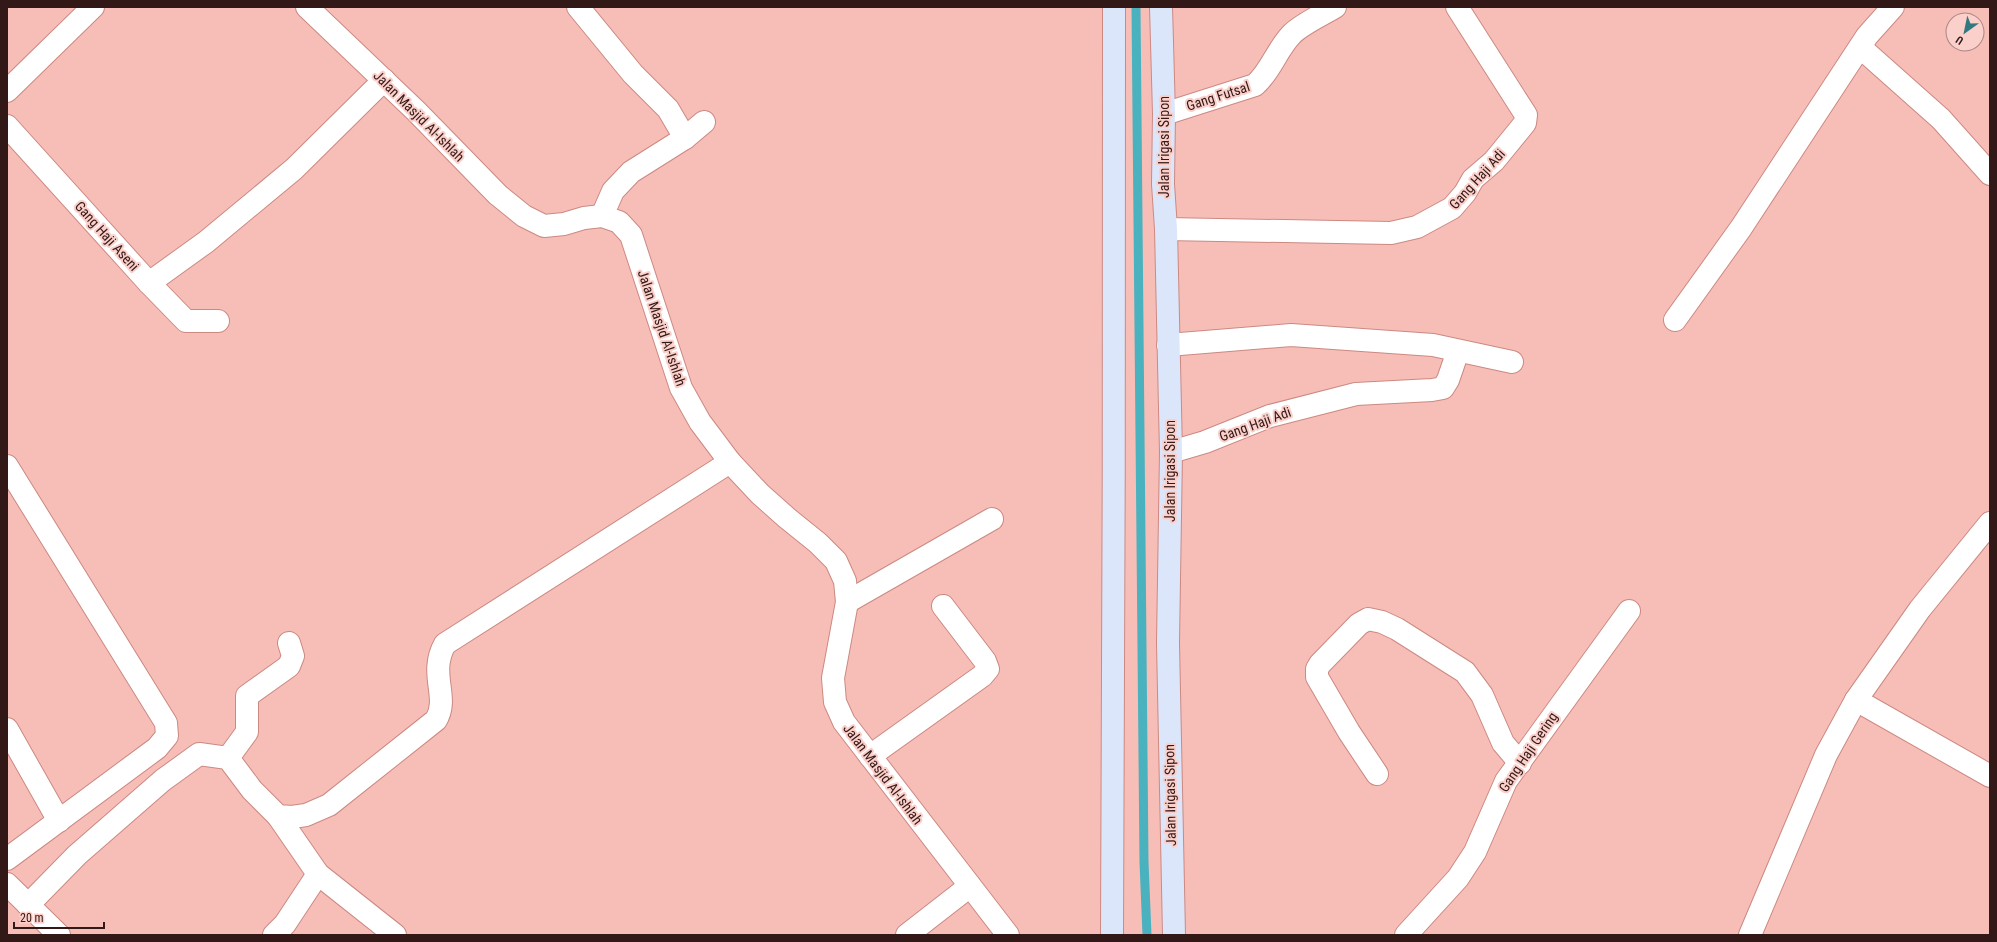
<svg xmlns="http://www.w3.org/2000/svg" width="1997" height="942" font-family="'Roboto Condensed',sans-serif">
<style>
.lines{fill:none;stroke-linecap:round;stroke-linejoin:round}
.stream{stroke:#4ab1be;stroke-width:9}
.street-casing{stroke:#cc8982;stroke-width:24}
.secondary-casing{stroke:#cc8982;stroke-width:24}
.street{stroke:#fff;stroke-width:22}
.secondary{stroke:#dce6fb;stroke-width:22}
.labels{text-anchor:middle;stroke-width:4;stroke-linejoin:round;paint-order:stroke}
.street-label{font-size:14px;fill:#321816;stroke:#fbcfca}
</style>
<rect width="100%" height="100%" fill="#f7beb7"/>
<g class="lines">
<path class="stream" d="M1136 7 1144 862 1147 935"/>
<g class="street-casing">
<g id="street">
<path d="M307 7 416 111 498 195 524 216 544 226 564 224 584 218 602 216 619 222 631 235 681 388 700 422 730 462 760 494 787 518 818 543 836 561 845 581 847 602 833 678 835 702 844 722 1008 935"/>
<path d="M578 7 633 74 668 109 685 138"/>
<path d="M1860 47 1941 119 1990 174"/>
<path d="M7 91 93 7"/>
<path d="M1164 114 1255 85C1271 71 1276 51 1291 35 1300 25 1322 15 1335 7"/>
<path d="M7 126 149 283 186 321H218"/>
<path d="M602 216 613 191 631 172 685 138 704 122"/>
<path d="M1166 229 1391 233 1417 227 1452 208 1465 193 1473 179 1494 161 1525 123 1526 115 1457 7"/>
<path d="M149 283 206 242 294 169 384 80"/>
<path d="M1675 320 1741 228 1867 36 1893 7"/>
<path d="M1168 345 1291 335 1433 345 1512 362"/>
<path d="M1171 452 1205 442 1270 416 1356 394 1432 390 1443 388 1448 380 1458 351"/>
<path d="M7 466 166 723 167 736 157 748 7 859"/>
<path d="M847 602 992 519"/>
<path d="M1856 700 1990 776"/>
<path d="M7 729 59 821"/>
<path d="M870 756 982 676 988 669 985 661 943 606"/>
<path d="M228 758 247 732V696L289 666 293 656 289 643"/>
<path d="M1377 774 1349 732 1317 677V669L1320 664 1359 624 1368 619 1382 622 1397 629 1465 672 1482 695 1503 743 1520 763"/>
<path d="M278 816 318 874 395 935"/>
<path d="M7 884 59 935"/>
<path d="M28 905 77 855 163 780 199 754 228 758 252 790 278 816 292 817 306 815 329 805 436 720C450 697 428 674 445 644L730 462"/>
<path d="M274 935 285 924 318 874"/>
<path d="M907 935 970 886"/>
<path d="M1406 935 1458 878 1475 852 1506 781 1629 611"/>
<path d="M1750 935 1826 755 1856 700 1920 609 1990 523"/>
</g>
</g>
<g class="secondary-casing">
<g id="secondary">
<path d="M1161 7 1164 114 1163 184 1166 229 1171 452 1168 643 1174 935"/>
<path d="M1112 935C1112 626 1116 316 1114 7"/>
</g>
</g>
<use href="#street" class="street"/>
<use href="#secondary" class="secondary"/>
</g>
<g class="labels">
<g class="street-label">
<text transform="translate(1218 96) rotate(-18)" y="5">Gang Futsal</text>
<text transform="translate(419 116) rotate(45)" y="5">Jalan Masjid Al-Ishlah</text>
<text transform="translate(1164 147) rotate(-90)" y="5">Jalan Irigasi Sipon</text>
<text transform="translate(1477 179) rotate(-48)" y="5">Gang Haji Adi</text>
<text transform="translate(107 236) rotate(48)" y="5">Gang Haji Aseni</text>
<text transform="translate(662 328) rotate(71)" y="5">Jalan Masjid Al-Ishlah</text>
<text transform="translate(1255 424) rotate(-20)" y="5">Gang Haji Adi</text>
<text transform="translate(1170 471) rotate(-90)" y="5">Jalan Irigasi Sipon</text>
<text transform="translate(1528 752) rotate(-56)" y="5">Gang Haji Gering</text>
<text transform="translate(883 774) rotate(53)" y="5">Jalan Masjid Al-Ishlah</text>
<text transform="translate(1170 795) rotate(-91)" y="5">Jalan Irigasi Sipon</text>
</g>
</g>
<rect width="1997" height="942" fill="none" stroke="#321816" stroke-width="16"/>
<g transform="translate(1965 32) rotate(213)"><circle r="19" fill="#fbcfca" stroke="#ab8682"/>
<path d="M0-3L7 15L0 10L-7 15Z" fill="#317981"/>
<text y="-6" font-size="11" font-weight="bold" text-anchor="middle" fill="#321816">U</text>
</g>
<path d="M14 922v6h90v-6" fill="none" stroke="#321816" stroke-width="2"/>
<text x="20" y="922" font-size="12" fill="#321816" stroke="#fbcfca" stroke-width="3" paint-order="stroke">20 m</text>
</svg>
